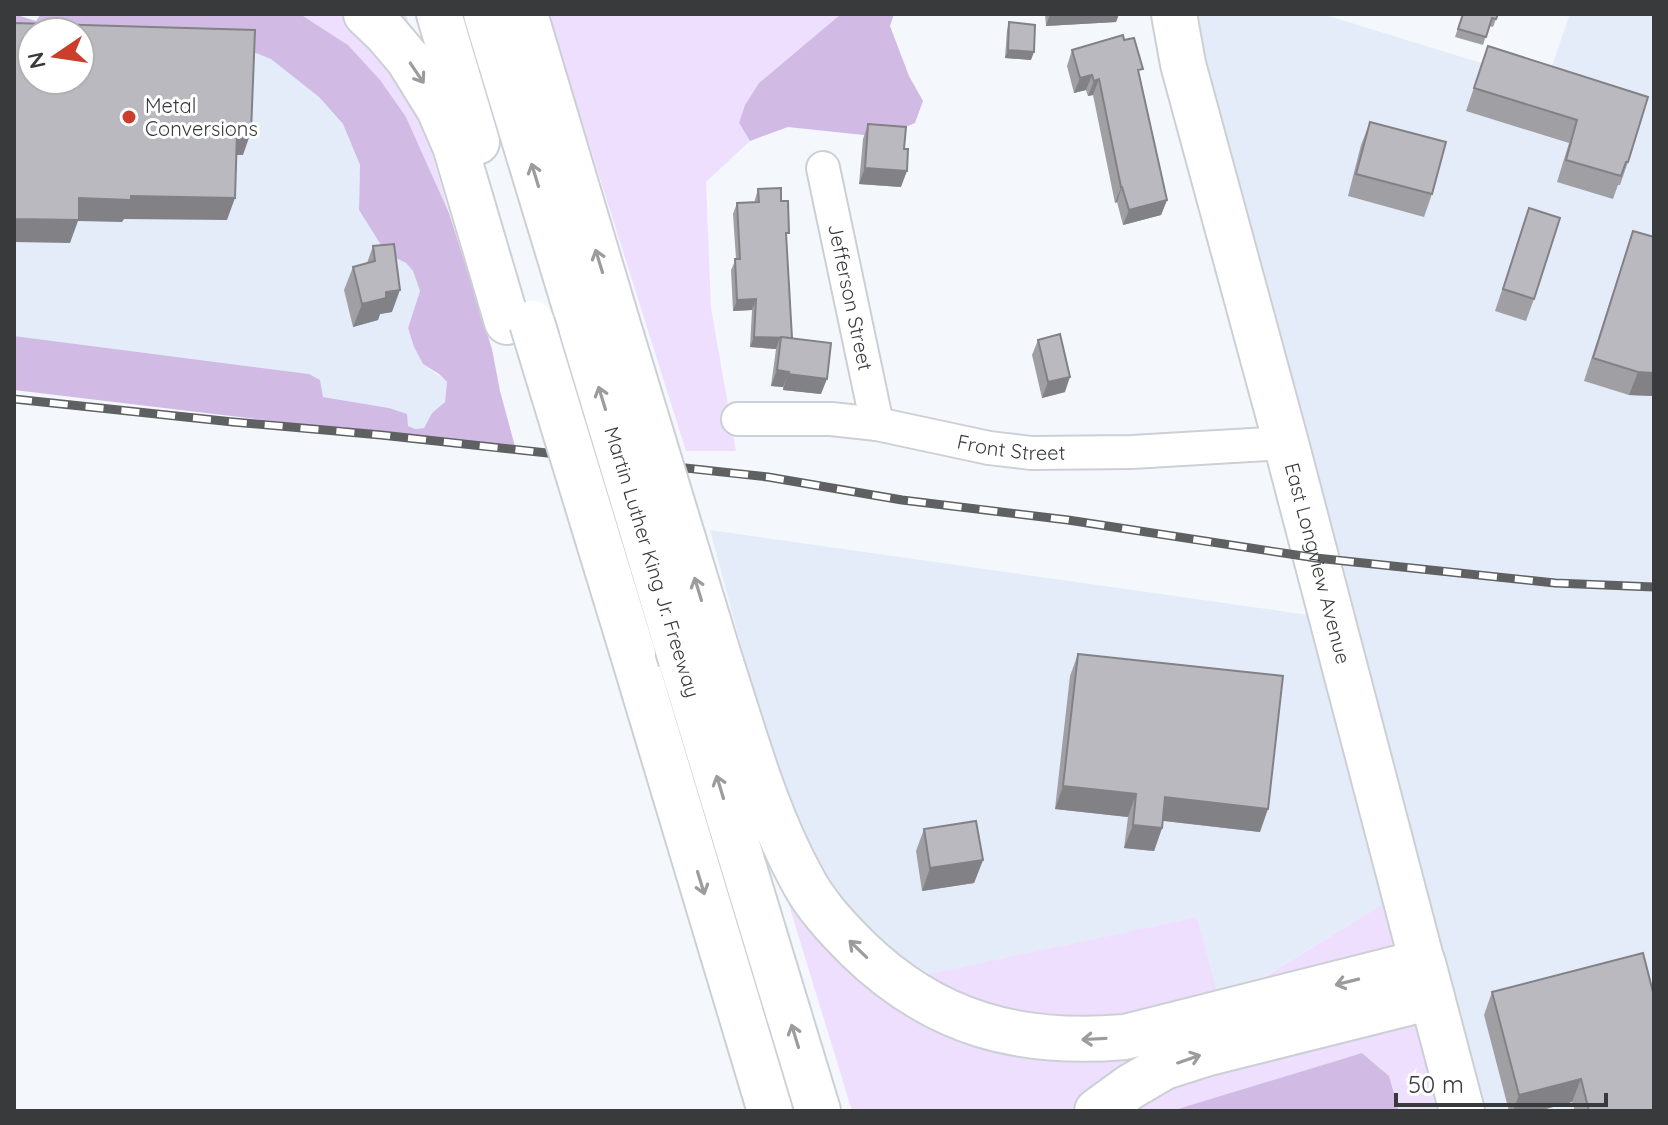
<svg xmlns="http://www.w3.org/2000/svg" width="1668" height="1125" font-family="Quicksand,sans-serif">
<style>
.built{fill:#e3ecf8}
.green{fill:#efdffe}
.forest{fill:#d1bbe5}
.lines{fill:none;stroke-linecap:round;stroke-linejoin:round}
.street-casing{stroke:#ccd0d5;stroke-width:36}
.secondary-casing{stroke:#ccd0d5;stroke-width:48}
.primary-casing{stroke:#ccd0d5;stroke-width:48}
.highway-casing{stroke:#ccd0d5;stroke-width:48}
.street{stroke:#fff;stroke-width:32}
.secondary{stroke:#fff;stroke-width:44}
.primary{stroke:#fff;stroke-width:44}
.highway{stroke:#fff;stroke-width:44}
.rail-casing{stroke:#5e6062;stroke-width:9}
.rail{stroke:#fff;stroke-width:6;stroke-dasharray:18;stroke-linecap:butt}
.highway-bridge-casing{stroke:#ccd0d5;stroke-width:48;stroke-linecap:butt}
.highway-bridge{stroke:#fff;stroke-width:44}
.wall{fill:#9f9fa4}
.shaded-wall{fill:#828286}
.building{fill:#b9b9bf;stroke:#828286;stroke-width:2;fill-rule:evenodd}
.oneway{stroke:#9c9c9e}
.poi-dot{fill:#ca3e2b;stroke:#fff;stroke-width:3}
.labels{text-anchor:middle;stroke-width:6;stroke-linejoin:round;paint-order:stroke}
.poi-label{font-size:20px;fill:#393a3c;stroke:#fff;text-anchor:start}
.street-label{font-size:20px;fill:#393a3c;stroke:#fff}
</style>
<rect width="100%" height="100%" fill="#f4f8fd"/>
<g class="built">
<path d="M1193 14H1322L1546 83 1570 14H1654V1111H1486L1425 888 1383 904 1219 1004 1197 917 930 974 895 954 844 904 786 800 770 754 710 530 1351 621 1193 31Z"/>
<path d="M14 42 32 80H80L248 50 271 58 319 97 343 124 360 165 359 210 386 253 406 263 413 271 420 291 408 328 414 347 423 364 447 382 445 402 432 413 424 428 415 429 408 427 389 408 323 397 309 374 14 336Z"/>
</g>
<g class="green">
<path d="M300 14H406L413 38 422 118 449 213 406 117 348 45Z"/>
<path d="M548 14H841L759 83 739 123 750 141 706 182 711 308 736 451H686Z"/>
<path d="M786 800 844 904 895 954 929 974 1197 917 1220 1004 1383 904 1440 1111H1399L1389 1076 1362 1053 1171 1111H852L785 892Z"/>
</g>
<g class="forest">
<path d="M14 14 36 21 41 14H300L348 45 380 80 406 117 449 213 492 349 500 391 516 450 14 390V336L309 374 320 380 323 397 389 408 407 414 408 426 415 429 424 428 432 413 445 402 447 382 439 374 423 364 414 347 408 328 420 291 413 271 406 263 386 253 359 210 360 165 343 124 319 97 271 59 248 50 80 32H32L14 42Z"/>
<path d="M841 14H894L890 26 909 76 923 101 915 123 882 137 788 127 750 141 739 123 745 105 759 83Z"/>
<path d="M1362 1053 1389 1076 1399 1111H1171Z"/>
</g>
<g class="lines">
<g class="street-casing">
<g id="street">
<path id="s1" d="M823 168 877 424"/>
<path id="s2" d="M738 419H831L877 424 989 448 1031 453 1132 452 1286 443"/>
</g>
</g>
<g class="secondary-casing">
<g id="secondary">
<path id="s3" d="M1174 14 1183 64 1286 443 1422 962"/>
</g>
</g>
<g class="primary-casing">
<path id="primary" d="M1423 963 1462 1111"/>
</g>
<g class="highway-casing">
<g id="highway">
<path d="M366 14 386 33 408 59 439 109 455 146 507 322"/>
<path d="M439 14 477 142"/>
<path d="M486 14 582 330"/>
<path d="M525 14 621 335"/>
<path d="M633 654 770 1111"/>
<path d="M681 660 818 1111"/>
<path d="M721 663C745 736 765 812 802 879 816 906 837 928 858 949 935 1024 1020 1046 1125 1037L1422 962"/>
<path d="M1097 1111 1130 1087 1164 1067 1205 1054 1432 997"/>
</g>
</g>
<use href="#street" class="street"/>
<use href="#secondary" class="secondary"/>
<use href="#primary" class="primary"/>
<use href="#highway" class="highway"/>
<g class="rail-casing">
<path id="rail" d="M14 399 233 422 381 435 768 477 902 500 1068 520 1316 558 1555 583 1654 587"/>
</g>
<use href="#rail" class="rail"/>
<g class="highway-bridge-casing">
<g id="highway-bridge">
<path d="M532 323 633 654"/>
<path d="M582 330 681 660"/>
<path d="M621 335 721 663"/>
</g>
</g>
<use href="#highway-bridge" class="highway-bridge"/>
</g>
<g class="wall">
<path d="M1045 14H1119L1116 22 1046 26Z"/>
<path d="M1459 14H1498L1493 27 1489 26 1483 45 1455 37 1462 16 1459 15Z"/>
<path d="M1009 22 1031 60 1005 58 1007 30Z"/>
<path d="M1124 40 1140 77 1167 200 1161 215 1123 225 1117 202 1115 203 1093 95 1088 96 1086 90 1074 93 1067 66 1072 50Z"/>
<path d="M1488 46 1628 162 1620 185H1618L1613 199 1557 182 1569 143 1466 111Z"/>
<path d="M1370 122 1432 194 1424 217 1348 196 1361 145Z"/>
<path d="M868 124 901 187 859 184 863 139Z"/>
<path d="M758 189 781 201 786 239 792 338 821 394 783 390V387L771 386 776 349 750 347 752 310 733 311 731 270 736 259 733 214 737 203H754Z"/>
<path d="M1529 208 1534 299 1526 321 1495 311Z"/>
<path d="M1633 231 1654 396 1629 395 1584 381Z"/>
<path d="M373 246 392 312 380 314 378 320 353 327 344 290 353 267 367 263Z"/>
<path d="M1038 340 1065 392 1042 398 1032 355Z"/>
<path d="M1078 654 1260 832 1163 821 1162 828 1154 851 1124 848 1128 817 1055 809 1070 676Z"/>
<path d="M924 829 983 860 974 883 922 891 916 851Z"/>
<path d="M1492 992 1654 1111H1575L1572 1102 1538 1111H1509L1484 1015Z"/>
</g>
<g class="shaded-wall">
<path d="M1050 14H1119L1116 22 1046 26Z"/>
<path d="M1008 50 1034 52 1031 60 1005 58Z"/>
<path d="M1092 75 1086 90 1074 93 1080 78Z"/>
<path d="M1099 79 1093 95 1088 96 1094 81Z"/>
<path d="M237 132H251L243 155H229Z"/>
<path d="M865 168 907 171 901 187 859 184Z"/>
<path d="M1121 187H1122L1117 202 1115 203Z"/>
<path d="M131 196 235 198 227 220 124 219 122 222 78 221 70 243 14 242V219L79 198Z"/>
<path d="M1167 200 1161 215 1123 225 1129 210Z"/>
<path d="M400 290 392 312 380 314 378 320 353 327 362 304 386 292Z"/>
<path d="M756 299 752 310 733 311 737 300Z"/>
<path d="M754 337 780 338 776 349 750 347Z"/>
<path d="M777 370 789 372 783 387 771 386Z"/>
<path d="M1638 372 1654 373V396L1629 395Z"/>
<path d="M788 374 827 379 821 394 783 390Z"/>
<path d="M1070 377 1065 392 1042 398 1048 382Z"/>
<path d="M1063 786 1136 794 1128 817 1055 809Z"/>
<path d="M1165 797 1268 809 1260 832 1157 820Z"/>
<path d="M1133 825 1162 828 1154 851 1124 848Z"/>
<path d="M983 860 974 883 922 891 930 868Z"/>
<path d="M1581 1079 1572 1102 1538 1111H1513L1519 1095Z"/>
</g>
<g class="building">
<path d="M1463 14H1498L1496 19 1492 18 1486 37 1458 29Z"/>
<path d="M1009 22 1035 25 1034 52 1008 50Z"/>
<path d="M14 23 255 30 251 132H237L235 198 131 196V200L79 198V220L14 219ZM32 32H80V80H32Z"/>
<path d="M1123 35 1124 40 1134 38 1143 69 1138 70 1167 200 1129 210 1122 187H1121L1099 79 1094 81 1092 75 1080 78 1072 50Z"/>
<path d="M1488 46 1648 97 1628 162H1626L1621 176 1566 160 1577 120 1474 88Z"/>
<path d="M1370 122 1446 142 1432 194 1356 174Z"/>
<path d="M868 124 906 127 904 149H908L907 171 865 168Z"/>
<path d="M781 188V201H788L789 233H786L792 338 754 337 756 299 737 300 735 259H740L737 203 759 202 758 189Z"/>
<path d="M1529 208 1560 218 1534 299 1503 289Z"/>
<path d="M1633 231 1654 237V373L1638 372 1593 358Z"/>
<path d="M394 244 400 290 386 292V298L362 304 353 267 375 261 373 246Z"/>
<path d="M1060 334 1070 377 1048 382 1038 340Z"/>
<path d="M781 337 831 343 827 379 788 374 789 372 777 370Z"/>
<path d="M1078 654 1283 676 1268 809 1165 797 1162 828 1133 825 1136 794 1063 786Z"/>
<path d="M976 821 983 860 930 868 924 829Z"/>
<path d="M1643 953 1654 996V1111H1589L1581 1079 1519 1095 1492 992Z"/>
</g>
<defs><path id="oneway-shaft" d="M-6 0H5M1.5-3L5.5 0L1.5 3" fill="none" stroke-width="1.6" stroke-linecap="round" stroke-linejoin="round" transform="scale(2)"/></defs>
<g class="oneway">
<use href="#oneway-shaft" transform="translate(417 73) rotate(56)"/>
<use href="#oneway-shaft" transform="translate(535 175) rotate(-107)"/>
<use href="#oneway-shaft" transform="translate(599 261) rotate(-107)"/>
<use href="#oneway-shaft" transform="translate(602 398) rotate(-107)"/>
<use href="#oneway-shaft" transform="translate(698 589) rotate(-107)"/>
<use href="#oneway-shaft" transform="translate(720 787) rotate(-107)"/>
<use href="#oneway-shaft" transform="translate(701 883) rotate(73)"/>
<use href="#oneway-shaft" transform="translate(858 949) rotate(-136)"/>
<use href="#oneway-shaft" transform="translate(1347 982) rotate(166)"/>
<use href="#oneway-shaft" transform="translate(795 1036) rotate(-107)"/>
<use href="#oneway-shaft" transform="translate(1094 1039) rotate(177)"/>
<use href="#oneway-shaft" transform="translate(1189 1059) rotate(-19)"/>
</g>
<circle class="poi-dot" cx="129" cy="117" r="8"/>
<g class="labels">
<g class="poi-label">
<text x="145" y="113">Metal<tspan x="145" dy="23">Conversions</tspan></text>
</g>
<g class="street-label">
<text dy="7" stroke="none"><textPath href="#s1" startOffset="132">Jefferson Street</textPath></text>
<text dy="7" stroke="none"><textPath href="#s2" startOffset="276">Front Street</textPath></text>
<text transform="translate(652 562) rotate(73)" y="7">Martin Luther King Jr. Freeway</text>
<text dy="7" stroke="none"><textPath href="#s3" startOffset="568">East Longview Avenue</textPath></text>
</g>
</g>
<rect width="1668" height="1125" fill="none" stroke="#393a3c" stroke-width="32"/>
<g transform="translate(56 56) rotate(257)"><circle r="38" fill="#ffffff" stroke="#b0b0b1" stroke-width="2"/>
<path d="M0-6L14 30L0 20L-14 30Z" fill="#ca3e2b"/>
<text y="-12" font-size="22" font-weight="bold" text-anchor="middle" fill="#393a3c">N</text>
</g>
<path d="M1396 1093v12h210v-12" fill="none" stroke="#393a3c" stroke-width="4"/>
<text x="1408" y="1093" font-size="24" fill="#393a3c" stroke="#ffffff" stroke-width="6" paint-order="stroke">50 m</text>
</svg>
